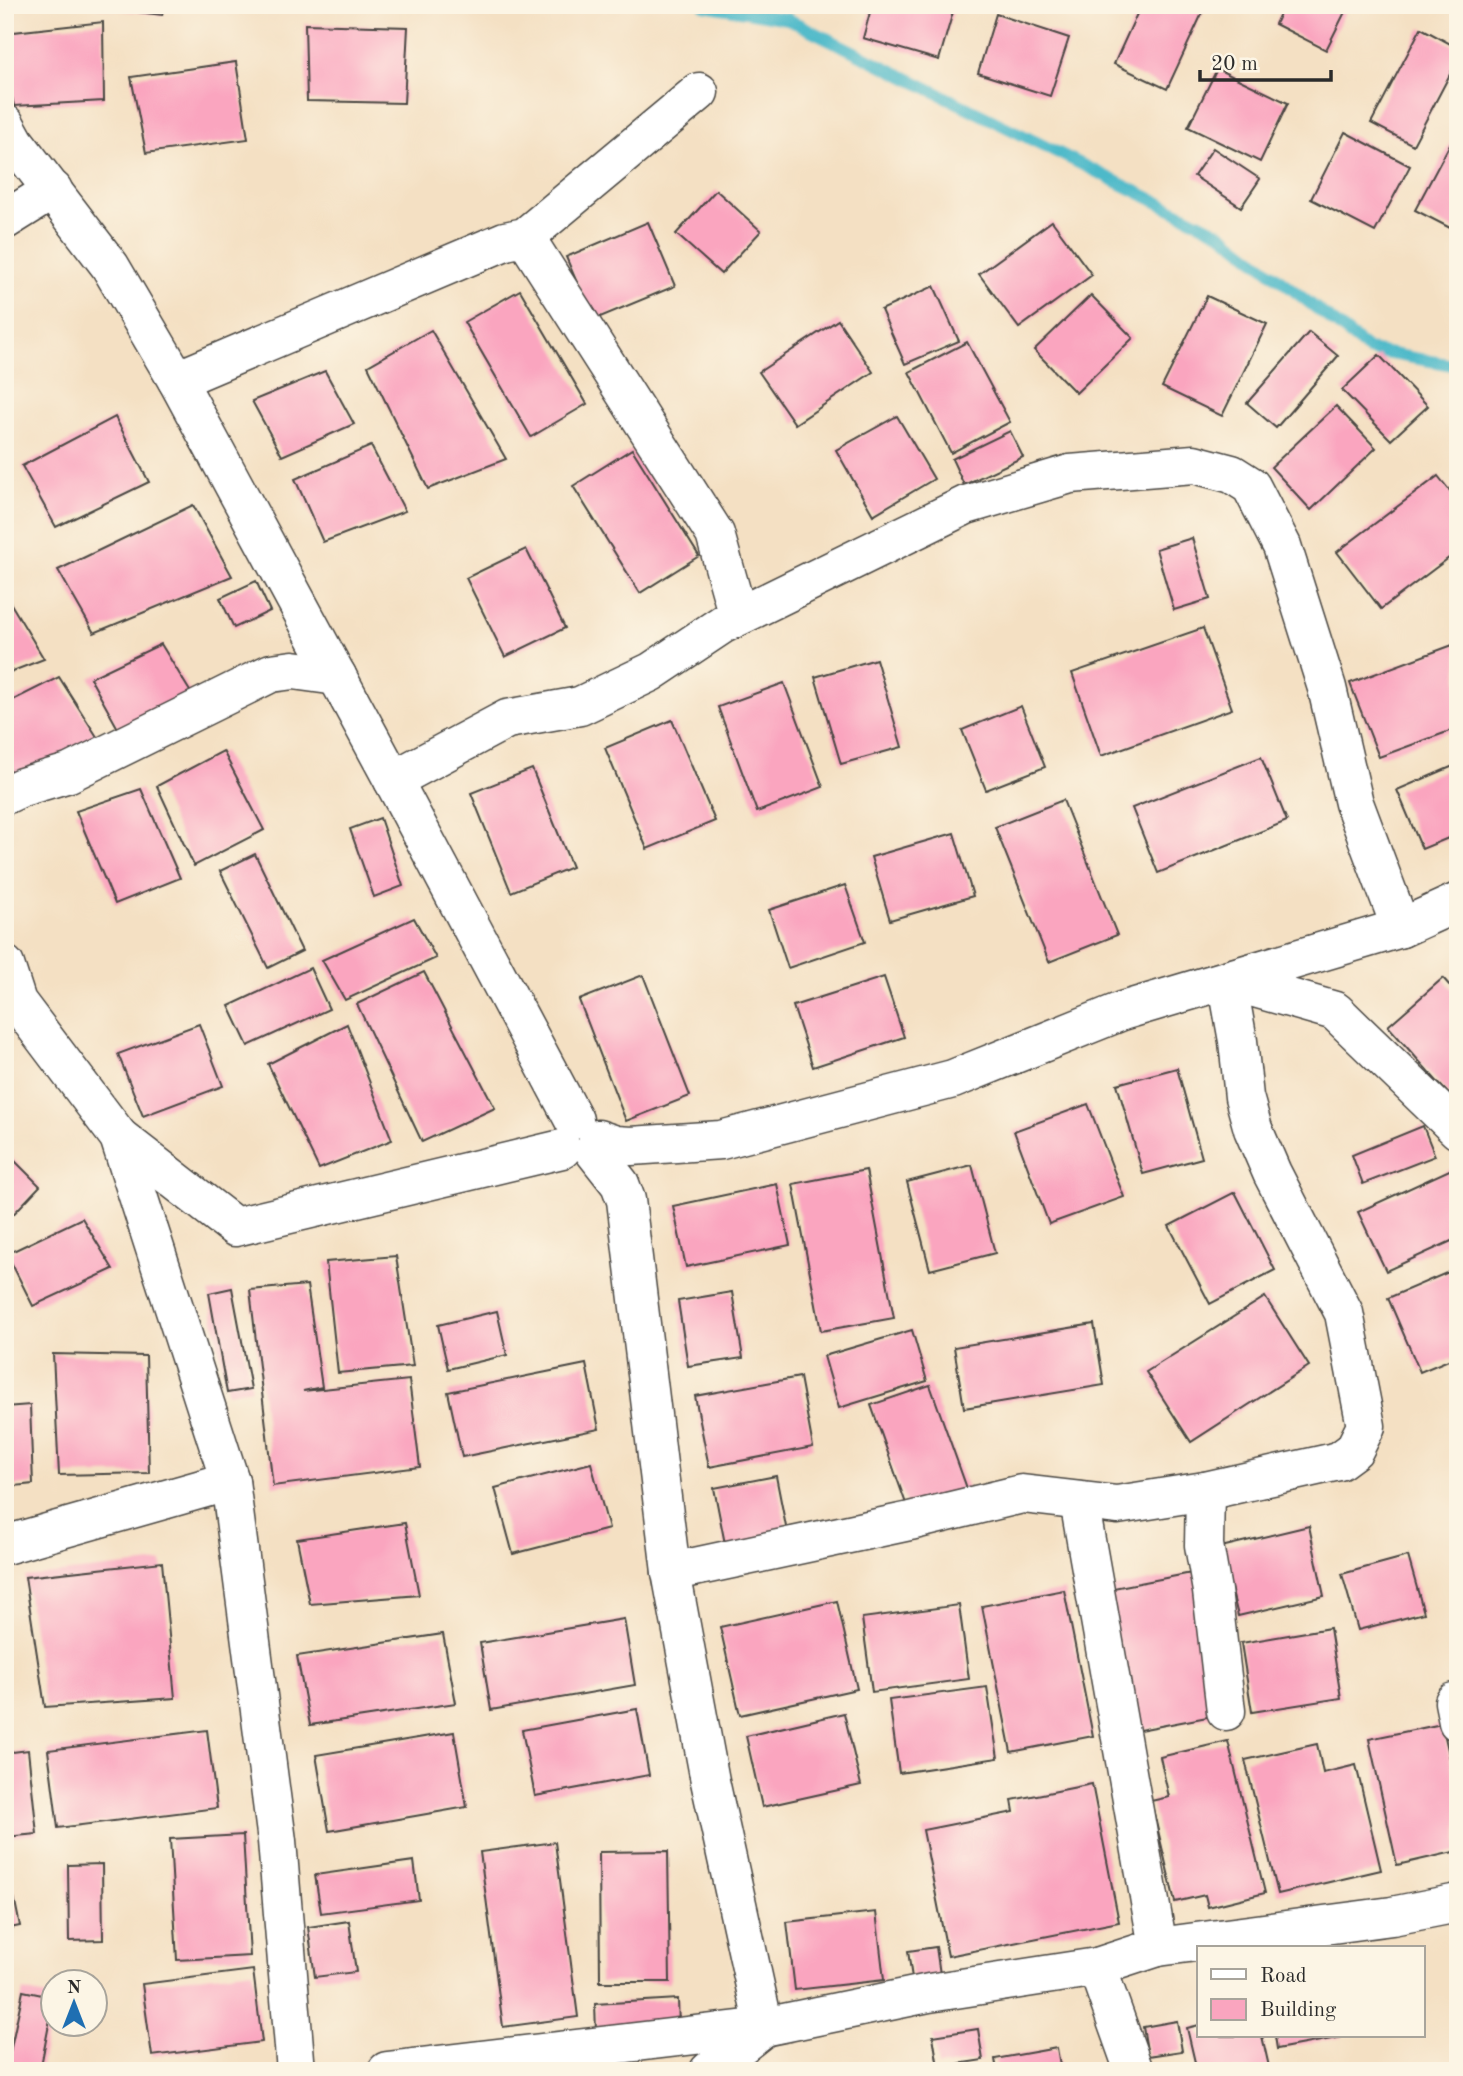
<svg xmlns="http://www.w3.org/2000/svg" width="1463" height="2076" font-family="'Old Standard TT',serif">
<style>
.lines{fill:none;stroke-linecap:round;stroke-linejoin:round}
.stream{stroke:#4db9c9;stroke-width:12}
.building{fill:#faa5bf}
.street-casing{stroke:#494642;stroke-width:41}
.street{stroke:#fff;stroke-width:38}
</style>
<rect width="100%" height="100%" fill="#fcf5e5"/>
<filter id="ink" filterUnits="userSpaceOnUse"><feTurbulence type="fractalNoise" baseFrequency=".0143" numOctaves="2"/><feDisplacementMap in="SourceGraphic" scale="14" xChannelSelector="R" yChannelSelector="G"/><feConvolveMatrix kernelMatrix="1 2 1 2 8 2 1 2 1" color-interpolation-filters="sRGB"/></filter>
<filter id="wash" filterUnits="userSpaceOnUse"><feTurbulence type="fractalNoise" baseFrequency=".00686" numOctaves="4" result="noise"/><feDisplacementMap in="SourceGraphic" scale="28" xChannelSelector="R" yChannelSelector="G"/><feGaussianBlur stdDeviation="1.57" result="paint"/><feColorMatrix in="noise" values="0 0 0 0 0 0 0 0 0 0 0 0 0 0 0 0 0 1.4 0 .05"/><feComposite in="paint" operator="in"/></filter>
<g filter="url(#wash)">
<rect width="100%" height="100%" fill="#f4e0c3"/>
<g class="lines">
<path class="stream" d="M704 5 788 19 1222 234 1369 350 1458 366"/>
</g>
<g id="blocks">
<g class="building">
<path d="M96 5H164L162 15 96 7Z"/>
<path d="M872 5H955L939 60 863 38Z"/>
<path d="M1141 5H1206L1167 89 1114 64Z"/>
<path d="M1284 5H1341L1347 8 1326 50 1275 24Z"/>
<path d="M996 14 1069 38 1050 96 978 73Z"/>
<path d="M103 22 104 101 14 106 5 66V33Z"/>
<path d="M305 24 408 27 404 103 307 101Z"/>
<path d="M1421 28 1458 48V59L1413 145 1371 123Z"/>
<path d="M236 62 248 139 146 153 131 77Z"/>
<path d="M1217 69 1288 103 1260 162 1188 127Z"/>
<path d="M1458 129V232L1415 210Z"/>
<path d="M1345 132 1410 166 1375 232 1311 199Z"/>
<path d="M1213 148 1260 179 1241 207 1194 176Z"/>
<path d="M716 190 761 231 721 274 676 234Z"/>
<path d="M1052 221 1092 275 1019 328 979 274Z"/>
<path d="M648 222 675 286 593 320 566 257Z"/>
<path d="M934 286 959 341 905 364 881 310Z"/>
<path d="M520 290 587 404 531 437 464 322Z"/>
<path d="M1091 295 1133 338 1076 393 1034 350Z"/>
<path d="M1207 296 1267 324 1222 416 1162 387Z"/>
<path d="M838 320 873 372 795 424 759 372Z"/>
<path d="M431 330 506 459 428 489 368 366Z"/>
<path d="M1309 332 1338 356 1276 428 1247 403Z"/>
<path d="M967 342 1010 422 951 453 909 372Z"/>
<path d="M1379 355 1428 406 1391 440 1342 390Z"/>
<path d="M325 371 354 424 282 456 252 401Z"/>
<path d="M1336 406 1376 448 1311 510 1271 467Z"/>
<path d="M897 416 934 479 873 515 836 450Z"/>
<path d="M115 417 149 482 56 527 22 466Z"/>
<path d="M1010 431 1023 457 964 485 952 459Z"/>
<path d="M371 446 405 511 323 542 295 479Z"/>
<path d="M632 449 699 556 640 593 573 486Z"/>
<path d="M1438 476 1458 501V551L1381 609 1337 552Z"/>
<path d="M193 505 232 576 94 633 58 570Z"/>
<path d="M1192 538 1210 599 1174 610 1156 549Z"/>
<path d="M526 549 565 628 505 657 466 578Z"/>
<path d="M256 581 270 611 234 628 220 598Z"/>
<path d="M5 594 44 659 5 674Z"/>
<path d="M1203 628 1232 709 1101 756 1072 673Z"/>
<path d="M1458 643V728L1379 757 1350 683Z"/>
<path d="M161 644 196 701 121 734 90 678Z"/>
<path d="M876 659 902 747 841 764 815 677Z"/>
<path d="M59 677 101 743 5 786V704Z"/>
<path d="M784 683 823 787 757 812 718 707Z"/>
<path d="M1021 706 1045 767 986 790 962 730Z"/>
<path d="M672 720 715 821 647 849 605 748Z"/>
<path d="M223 751 264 830 194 866 157 786Z"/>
<path d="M1261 757 1287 821 1158 873 1132 808Z"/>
<path d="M1458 764V834L1422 849 1397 790Z"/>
<path d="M532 769 572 867 511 892 471 793Z"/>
<path d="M141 789 180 878 115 904 76 811Z"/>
<path d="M1063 800 1117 935 1049 962 995 827Z"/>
<path d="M380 818 403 886 374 897 350 829Z"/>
<path d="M954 833 973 896 890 920 871 857Z"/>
<path d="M255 854 302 951 268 968 220 871Z"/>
<path d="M845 885 865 942 788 968 769 910Z"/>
<path d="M414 918 436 958 345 1000 322 960Z"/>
<path d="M310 968 329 1009 248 1046 229 1006Z"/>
<path d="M424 972 495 1108 422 1142 357 1004Z"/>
<path d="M643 975 690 1096 626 1121 579 1000Z"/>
<path d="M884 977 904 1037 813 1067 793 1006Z"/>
<path d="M1443 978 1458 995V1105L1388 1026Z"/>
<path d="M199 1024 223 1086 143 1116 118 1054Z"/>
<path d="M347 1024 392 1140 319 1169 268 1064Z"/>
<path d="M1177 1068 1202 1158 1143 1174 1117 1084Z"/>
<path d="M1088 1104 1124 1197 1049 1224 1014 1131Z"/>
<path d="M1423 1126 1435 1156 1363 1184 1352 1155Z"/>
<path d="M5 1151 40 1186 5 1223Z"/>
<path d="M972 1165 995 1253 930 1270 907 1182Z"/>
<path d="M1458 1166V1238L1386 1271 1358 1212Z"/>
<path d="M866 1170 894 1318 821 1331 793 1184Z"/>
<path d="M777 1184 790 1245 686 1267 673 1206Z"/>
<path d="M1235 1192 1275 1270 1210 1304 1169 1226Z"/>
<path d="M82 1218 113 1269 33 1306 7 1254Z"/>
<path d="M396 1256 413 1366 338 1373 326 1262Z"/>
<path d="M1458 1268V1356L1420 1372 1388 1298Z"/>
<path d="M307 1285 322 1387 303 1391 409 1380 420 1467 273 1486 250 1290Z"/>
<path d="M232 1288 251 1389 227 1393 209 1293Z"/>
<path d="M732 1292 743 1358 688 1366 678 1301Z"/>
<path d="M1265 1297 1309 1366 1191 1442 1146 1372Z"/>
<path d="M497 1311 507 1355 448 1369 438 1325Z"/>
<path d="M1094 1324 1104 1385 964 1408 954 1347Z"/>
<path d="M912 1330 927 1381 839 1408 824 1356Z"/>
<path d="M53 1354 146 1356 149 1473 59 1475Z"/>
<path d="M586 1364 599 1429 462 1457 448 1392Z"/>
<path d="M800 1377 813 1447 709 1467 695 1396Z"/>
<path d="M930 1385 969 1494 910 1515 871 1405Z"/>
<path d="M30 1405 33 1484 5 1487V1407Z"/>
<path d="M591 1463 609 1529 513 1554 495 1488Z"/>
<path d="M776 1476 788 1537 726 1549 714 1488Z"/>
<path d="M405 1523 419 1595 310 1604 297 1539Z"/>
<path d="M1309 1526 1324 1596 1238 1616 1221 1547Z"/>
<path d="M1408 1556 1424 1613 1358 1630 1342 1574Z"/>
<path d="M162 1562 175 1698 45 1707 25 1577Z"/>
<path d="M1197 1572 1223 1714 1129 1732 1103 1590Z"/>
<path d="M1064 1590 1093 1736 1011 1752 982 1606Z"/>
<path d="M837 1601 857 1689 740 1715 720 1627Z"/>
<path d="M959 1605 969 1679 872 1692 862 1618Z"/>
<path d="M624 1619 635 1685 491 1710 480 1643Z"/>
<path d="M1330 1628 1341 1698 1252 1712 1241 1643Z"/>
<path d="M443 1634 456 1703 310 1725 297 1656Z"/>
<path d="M987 1687 998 1758 899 1773 889 1700Z"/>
<path d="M637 1709 649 1775 535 1796 522 1730Z"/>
<path d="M844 1713 861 1785 762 1807 746 1736Z"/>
<path d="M1442 1724 1458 1793V1851L1397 1865 1369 1739Z"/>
<path d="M207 1730 217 1808 58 1828 48 1750Z"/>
<path d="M454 1732 467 1807 329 1831 316 1755Z"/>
<path d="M1228 1741 1265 1893 1208 1907 1205 1895 1175 1902 1151 1801 1169 1797 1160 1757Z"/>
<path d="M1317 1744 1323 1773 1356 1765 1381 1870 1278 1894 1245 1760Z"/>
<path d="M28 1750 37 1834 5 1837V1753Z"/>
<path d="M1092 1784 1119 1922 948 1956 923 1830 1014 1812 1012 1800Z"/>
<path d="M243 1835 250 1956 177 1960 170 1839Z"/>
<path d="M555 1842 578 2017 503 2027 480 1852Z"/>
<path d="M668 1851 670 1982H600L599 1852Z"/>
<path d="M5 1853 20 1926 5 1929Z"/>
<path d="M414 1861 419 1900 321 1913 315 1875Z"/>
<path d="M102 1864 103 1940 69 1941 68 1865Z"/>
<path d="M876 1912 884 1980 795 1990 787 1922Z"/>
<path d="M349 1921 356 1972 315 1977 308 1927Z"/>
<path d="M936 1947 941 1981 913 1985 908 1951Z"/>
<path d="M253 1970 262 2042 152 2056 142 1984Z"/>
<path d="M23 1991 52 1997V2009L40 2071H6Z"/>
<path d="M678 1999 679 2027 596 2032 595 2004Z"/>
<path d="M1177 2021 1182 2051 1148 2056 1143 2027Z"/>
<path d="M1199 2025V2036H1262L1270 2071H1197L1187 2028Z"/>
<path d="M978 2029 983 2060 938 2067 933 2036Z"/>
<path d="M1275 2036H1343V2037L1277 2049Z"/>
<path d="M1057 2048 1061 2071H997L995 2059Z"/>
</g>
</g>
</g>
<g filter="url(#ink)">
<use href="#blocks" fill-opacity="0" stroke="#494642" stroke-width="2"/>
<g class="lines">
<g class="street-casing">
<g id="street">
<path d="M5 124 15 142 110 266 177 380 393 780 574 1120"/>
<path d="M5 220 53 190"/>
<path d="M525 237 715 534 738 616"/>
<path d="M177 380 505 241 525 237 699 92"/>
<path d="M393 780 507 719 580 706 651 672 723 624 966 505 1070 474 1194 464 1232 474 1251 486 1282 546 1327 688 1354 803 1401 928"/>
<path d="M5 795 22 787 69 773 271 673 293 670 337 676"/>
<path d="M5 965 17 1002 119 1137 230 1481 277 1841 296 2071"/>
<path d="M119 1137 235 1227 562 1149"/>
<path d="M598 1139 616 1145 631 1146 721 1140 953 1079 1122 1011 1401 928 1458 902"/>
<path d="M594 1151 620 1184 626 1200 671 1572 710 1781 764 2027 709 2071"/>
<path d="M1205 1491 1204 1545 1212 1591 1226 1711"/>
<path d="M1079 1501 1158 1947"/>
<path d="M5 1545 230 1481"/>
<path d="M671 1572 910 1521 1022 1494 1117 1505 1205 1491 1339 1461 1354 1450 1366 1426 1344 1313 1272 1173 1253 1129 1244 1097 1238 1041 1227 980 1335 1011 1458 1130"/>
<path d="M1454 1702 1458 1722"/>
<path d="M1097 1967 1134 2071"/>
<path d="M387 2071 764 2027 929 1993 1097 1967 1158 1947 1392 1916 1458 1903"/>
</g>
</g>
<use href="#street" class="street"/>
</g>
</g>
<rect width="1463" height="2076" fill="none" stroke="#fcf5e5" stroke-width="28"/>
<rect x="1197" y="1946" width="228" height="91" fill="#fcf5e5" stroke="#a8a49b" stroke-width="2"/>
<rect x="1211" y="1969" width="35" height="10" fill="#ffffff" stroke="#a8a49b" stroke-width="2"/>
<text x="1260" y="1982" font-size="21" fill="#2b2b2b">Road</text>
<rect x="1211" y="1999" width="35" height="21" fill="#faa5bf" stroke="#a8a49b" stroke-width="2"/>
<text x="1260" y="2016" font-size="21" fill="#2b2b2b">Building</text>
<g transform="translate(74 2003)"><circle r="33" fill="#fcf5e5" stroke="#a8a49b" stroke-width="2"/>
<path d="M0-5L12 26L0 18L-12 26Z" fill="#1f6fb2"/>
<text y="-10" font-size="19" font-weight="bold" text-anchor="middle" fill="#2b2b2b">N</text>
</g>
<path d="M1200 70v10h131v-10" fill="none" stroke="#2b2b2b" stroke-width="3.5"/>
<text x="1211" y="70" font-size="21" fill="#2b2b2b" stroke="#fcf5e5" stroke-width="5" paint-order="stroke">20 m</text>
</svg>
